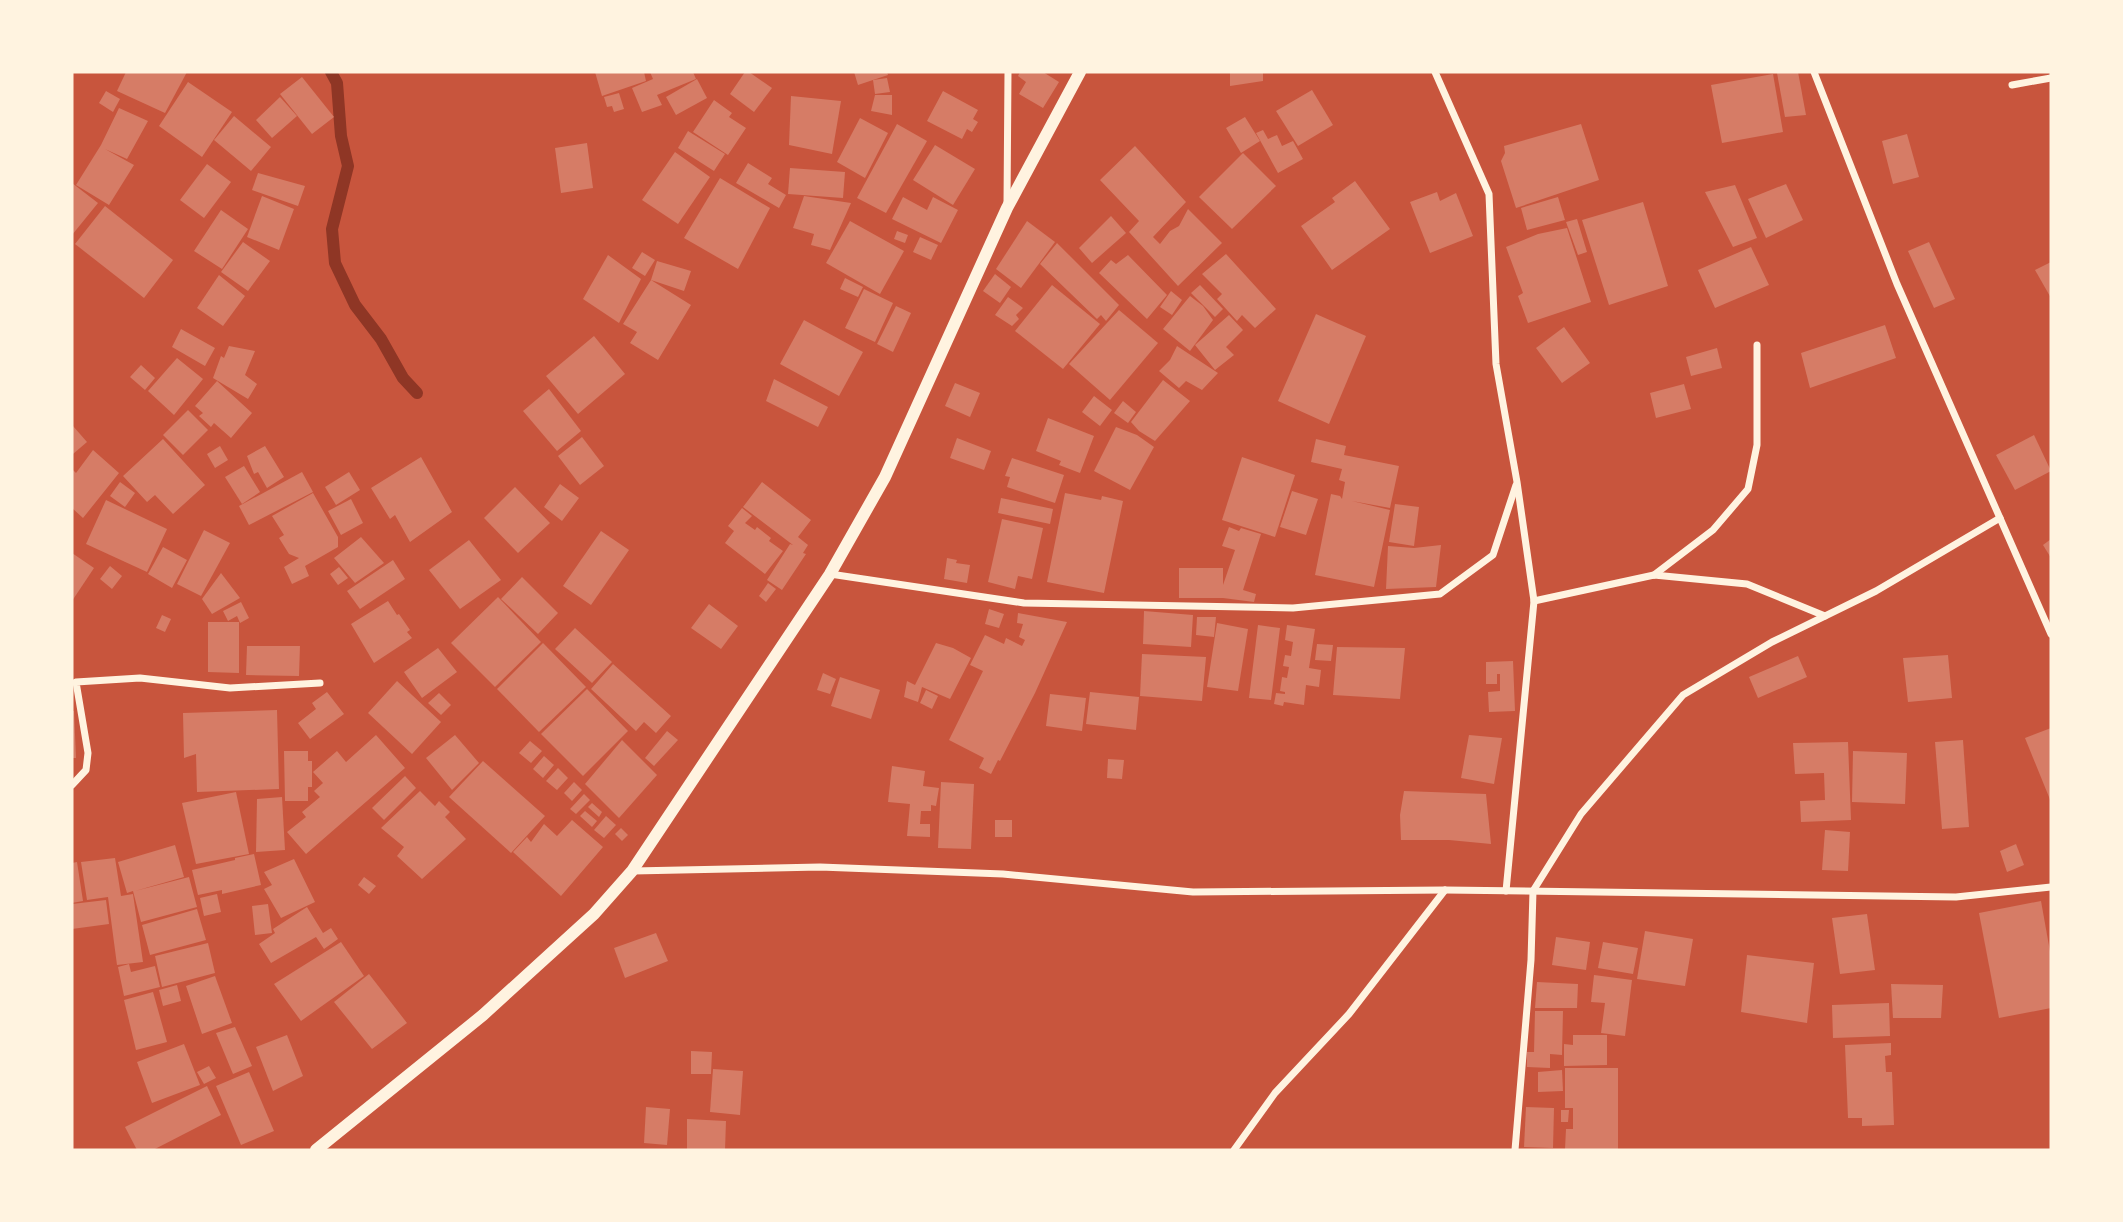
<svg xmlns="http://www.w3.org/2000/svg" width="2123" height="1222" font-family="Bitter,serif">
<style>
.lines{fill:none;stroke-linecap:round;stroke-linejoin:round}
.stream{stroke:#8f3625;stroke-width:12}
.building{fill:#d67c66}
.minor{stroke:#fff3e0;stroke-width:7}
.tertiary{stroke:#fff3e0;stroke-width:12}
</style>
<rect width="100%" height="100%" fill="#c8553d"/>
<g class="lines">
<path class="stream" d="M331 72 337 83 341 136 348 166 332 229 335 263 355 305 381 339 403 378 417 393"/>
</g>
<g class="building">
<path d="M126 72H187L165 113 117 91Z"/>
<path d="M595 72H644L646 81 602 96Z"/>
<path d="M650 72H693L696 79 657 95 662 105 642 112 632 88 653 79Z"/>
<path d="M745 72H749L772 88 754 112 730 94Z"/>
<path d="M854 72H887L888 75 858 85Z"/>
<path d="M1020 72H1043L1059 82 1043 108 1019 94 1026 82 1018 76Z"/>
<path d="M1230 72H1263V81L1230 86Z"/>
<path d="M1798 72 1806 115 1785 117 1777 73Z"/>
<path d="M1773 74 1783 132 1722 143 1711 85Z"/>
<path d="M302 77 334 117 312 134 280 94Z"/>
<path d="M887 78 890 92 875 94 873 80Z"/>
<path d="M697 79 707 98 676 115 666 97Z"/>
<path d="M188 82 232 112 202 157 159 126Z"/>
<path d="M1312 90 1333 125 1298 146 1276 111Z"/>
<path d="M106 91 120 99 113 112 99 103Z"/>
<path d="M943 91 978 110 973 119 978 122 972 132 967 129 962 139 927 121Z"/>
<path d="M619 93 624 109 614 112 612 106 607 107 604 97Z"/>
<path d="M875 95H892V115L871 111Z"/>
<path d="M791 96 841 101 832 154 789 145Z"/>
<path d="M280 97 297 116 272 138 256 120Z"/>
<path d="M714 100 732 113 729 117 746 128 728 155 693 132Z"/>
<path d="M119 108 148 121 127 159 105 149 134 165 109 205 76 185 101 145Z"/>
<path d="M234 116 271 147 251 171 214 140Z"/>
<path d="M1245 117 1260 141 1241 153 1226 128Z"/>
<path d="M860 118 888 133 865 178 837 162Z"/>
<path d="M897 124 927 141 886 213 857 198Z"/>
<path d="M1581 124 1599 180 1516 208 1501 161 1505 153 1504 146Z"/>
<path d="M1263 130 1268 139 1277 135 1282 146 1293 141 1303 159 1278 173 1256 133Z"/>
<path d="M688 131 725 154 714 171 678 148Z"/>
<path d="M1907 134 1919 177 1893 184 1882 141Z"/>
<path d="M587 143 593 188 561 193 555 148Z"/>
<path d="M935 145 975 169 953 205 913 180Z"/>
<path d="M1135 146 1186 202 1153 237 1160 244 1170 231 1179 226 1188 209 1222 243 1178 286 1129 232 1139 221 1100 180Z"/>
<path d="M675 152 710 177 678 224 642 200Z"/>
<path d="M1243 153 1276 186 1232 229 1199 197Z"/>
<path d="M748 163 772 178 768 184 786 195 779 208 736 183Z"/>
<path d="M207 164 231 182 204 218 180 200Z"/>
<path d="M790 168 845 172 843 198 788 194Z"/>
<path d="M258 173 305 186 298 206 252 190Z"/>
<path d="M720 178 770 208 738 269 684 238Z"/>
<path d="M1355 181 1390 229 1332 270 1301 226 1335 202 1332 198Z"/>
<path d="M72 183 98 203 72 235Z"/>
<path d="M1786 184 1803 220 1766 238 1748 199Z"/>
<path d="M1735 185 1757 238 1733 247 1705 192Z"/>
<path d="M1437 192 1440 201 1456 193 1473 236 1430 253 1410 202Z"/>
<path d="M262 196 294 209 279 250 247 237Z"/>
<path d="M804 196 851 203 830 250 811 245 814 234 793 228Z"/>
<path d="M903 197 927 210 933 197 958 210 941 243 892 219Z"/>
<path d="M1558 197 1565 220 1527 230 1521 208Z"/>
<path d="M1643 202 1668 286 1609 305 1582 220Z"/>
<path d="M105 206 173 260 144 298 75 244Z"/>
<path d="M221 210 248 229 222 269 194 251Z"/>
<path d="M1111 216 1126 233 1092 263 1079 248Z"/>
<path d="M1577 219 1587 252 1578 255 1566 222Z"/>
<path d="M850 221 904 251 880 294 826 263Z"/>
<path d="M1027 221 1055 242 1021 288 996 269Z"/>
<path d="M1567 228 1591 302 1528 323 1518 296 1523 293 1506 247 1538 234Z"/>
<path d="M897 231 908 235 905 243 894 239Z"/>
<path d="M920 237 938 245 931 260 913 252Z"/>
<path d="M243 242 270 261 248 291 221 272Z"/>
<path d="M1929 242 1955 299 1934 308 1908 251Z"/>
<path d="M1057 243 1119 305 1106 321 1101 315 1097 319 1040 264Z"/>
<path d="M1751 247 1769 285 1715 308 1698 270Z"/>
<path d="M642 252 655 260 645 276 632 268Z"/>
<path d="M1226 254 1276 309 1255 328 1242 315 1237 321 1217 299 1222 294 1202 274Z"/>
<path d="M608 255 641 279 619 323 583 299Z"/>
<path d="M1128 255 1167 295 1147 319 1099 273 1111 260 1116 264Z"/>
<path d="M657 261 691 271 684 291 651 280 691 305 658 360 630 343 637 332 623 324 651 280Z"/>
<path d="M2051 262V298L2035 270Z"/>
<path d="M995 274 1011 287 1000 303 983 291Z"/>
<path d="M219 275 245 296 223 326 197 308Z"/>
<path d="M845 278 863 287 858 297 840 289Z"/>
<path d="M1052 285 1100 324 1063 369 1015 331Z"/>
<path d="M1200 285 1223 309 1215 317 1191 293Z"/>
<path d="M864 289 893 303 875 342 845 328Z"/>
<path d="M1171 291 1182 300 1172 315 1160 307Z"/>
<path d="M1190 296 1203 306 1213 320 1190 351 1163 329Z"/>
<path d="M1008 297 1023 308 1016 315 1019 319 1012 326 995 315Z"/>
<path d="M896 306 911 313 893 352 877 344Z"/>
<path d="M1119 310 1158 343 1110 400 1069 364Z"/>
<path d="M1316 314 1366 336 1329 424 1278 401Z"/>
<path d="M1229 315 1243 330 1226 347 1234 355 1215 370 1195 345Z"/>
<path d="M804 320 863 352 839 396 780 364Z"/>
<path d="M1885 325 1896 358 1810 388 1801 353Z"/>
<path d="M1564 327 1590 363 1562 383 1536 348Z"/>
<path d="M181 329 215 348 205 366 172 347Z"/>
<path d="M594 336 625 374 578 414 546 376Z"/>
<path d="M229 346 255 351 245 375 257 384 248 399 213 378 221 356 224 358Z"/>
<path d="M1177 346 1218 373 1202 390 1186 381 1179 388 1159 371 1170 360Z"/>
<path d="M1717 348 1722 368 1691 376 1686 357Z"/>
<path d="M177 358 203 379 174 415 148 391Z"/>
<path d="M141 365 155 378 145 390 130 377Z"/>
<path d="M774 379 828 407 818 427 766 401Z"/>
<path d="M1163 380 1190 401 1155 441 1139 431 1131 422Z"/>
<path d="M217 381 252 413 231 438 214 423 211 427 199 416 203 413 195 406Z"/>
<path d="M955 383 980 393 970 417 945 406Z"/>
<path d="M1684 384 1691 409 1656 418 1650 393Z"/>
<path d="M549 389 581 431 557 451 523 411Z"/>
<path d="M1094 396 1112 410 1100 426 1082 412Z"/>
<path d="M1123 401 1136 412 1128 423 1114 413Z"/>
<path d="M188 410 208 430 183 455 163 435Z"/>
<path d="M1048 418 1094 436 1080 473 1059 465 1061 461 1036 451Z"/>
<path d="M73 426 87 442 73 454 72 427Z"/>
<path d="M1116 427 1137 435 1154 447 1130 490 1094 471Z"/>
<path d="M2034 435 2051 471 2015 490 1996 455Z"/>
<path d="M582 437 604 466 580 485 558 456Z"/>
<path d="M957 438 991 451 984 470 950 458Z"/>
<path d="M163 439 205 485 173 514 155 495 147 502 123 476Z"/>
<path d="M1316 439 1346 446 1344 455 1399 466 1390 508 1352 501 1390 510 1374 587 1315 575 1331 494 1340 496 1342 499 1345 482 1339 480 1342 469 1311 462Z"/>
<path d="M220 446 228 460 215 468 207 454Z"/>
<path d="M265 446 284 477 267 488 258 472 254 474 247 456Z"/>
<path d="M93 450 119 473 83 518 72 508V469L76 473Z"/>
<path d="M421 457 452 512 410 542 395 515 390 519 371 488Z"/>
<path d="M1242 457 1295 475 1275 537 1222 520Z"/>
<path d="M1012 458 1064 475 1055 503 1007 487 1010 477 1005 476Z"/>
<path d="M244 466 260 492 242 504 225 477Z"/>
<path d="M302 472 313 492 249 525 239 506Z"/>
<path d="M349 472 360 490 336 505 325 487Z"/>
<path d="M120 482 135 493 125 507 110 496Z"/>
<path d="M762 482 811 520 798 537 808 545 803 553 806 554 782 590 767 580 790 544 793 545 743 507Z"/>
<path d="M560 484 579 498 562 521 544 507Z"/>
<path d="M515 487 550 523 518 553 484 518Z"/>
<path d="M1292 491 1318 499 1306 535 1280 527Z"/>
<path d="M313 493 338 537V547L305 566 309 576 292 584 284 567 299 558 289 554 279 538 284 535 272 516Z"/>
<path d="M1065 493 1101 500 1102 496 1123 501 1104 593 1047 582Z"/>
<path d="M1001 498 1053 509 1050 524 998 513Z"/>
<path d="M351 499 363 523 341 535 328 511Z"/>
<path d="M106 500 167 529 147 572 86 544Z"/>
<path d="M1395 504 1419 507 1414 546 1389 542Z"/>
<path d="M742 508 752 516 745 523 755 530 757 527 771 538 769 541 783 551 765 574 725 543 734 531 728 526Z"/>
<path d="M1002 519 1043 528 1032 579 1018 576 1015 589 988 582Z"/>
<path d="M1229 527 1239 531 1241 528 1261 534 1243 590 1256 594 1254 602 1223 598H1179V568H1223V585L1235 550 1222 546Z"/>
<path d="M204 530 230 543 201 596 177 584Z"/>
<path d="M601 531 629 550 591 605 563 586Z"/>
<path d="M361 537 384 563 355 583 334 558Z"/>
<path d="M2051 539V558L2043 545Z"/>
<path d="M469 540 501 580 460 609 429 570Z"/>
<path d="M1441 545 1436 587 1386 589 1388 546 1414 548Z"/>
<path d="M163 547 187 560 172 588 148 574Z"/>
<path d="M72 553 94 568 72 601Z"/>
<path d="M947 558 957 560 956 563 970 565 967 583 944 579Z"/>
<path d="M393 560 405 579 360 609 347 591Z"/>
<path d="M110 566 122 576 112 589 100 579Z"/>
<path d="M339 567 348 578 338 585 330 574Z"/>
<path d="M221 573 240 598 212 614 202 599Z"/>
<path d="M522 577 558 613 538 634 501 599Z"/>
<path d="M768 583 776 589 766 602 759 596Z"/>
<path d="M498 597 541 642 495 687 451 643Z"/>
<path d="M388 601 397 615 399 614 410 630 407 632 412 638 374 663 351 624Z"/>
<path d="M241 602 249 618 240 623 237 616 228 621 223 611Z"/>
<path d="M709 604 738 626 721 649 691 628Z"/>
<path d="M989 609 1004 614 999 628 985 624Z"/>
<path d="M1144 611 1193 615 1191 647 1143 644Z"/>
<path d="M1018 613 1067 622 1035 693 1000 761 998 760 991 774 979 768 984 758 949 740 983 671 970 665 985 635 1004 644 1006 638 1022 646 1025 640 1019 637 1023 624 1017 623Z"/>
<path d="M162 615 171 619 165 632 156 628Z"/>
<path d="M1197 617H1216L1214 637 1196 635Z"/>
<path d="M208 622H239V673L208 672Z"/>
<path d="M1217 623 1248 629 1238 691 1207 687Z"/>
<path d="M1258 625 1280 628 1271 700 1249 698Z"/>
<path d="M1287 625 1315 629 1309 668 1321 670 1319 687 1306 685 1304 705 1284 702 1283 706 1274 704 1276 693 1285 694V692L1280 691 1282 677 1287 678 1289 667 1283 666 1285 655 1291 656 1293 642 1285 640Z"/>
<path d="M575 628 612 662 592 683 555 649Z"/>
<path d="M543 643 586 687 539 732 497 689Z"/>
<path d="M936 643 953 648 971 658 950 699 922 687 918 702 904 697 907 681 915 685Z"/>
<path d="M1317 644 1333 645 1331 661 1315 660Z"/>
<path d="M247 646H300L299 676 246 675Z"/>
<path d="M1337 647 1405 648 1400 699 1333 695Z"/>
<path d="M438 648 457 672 422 698 404 672Z"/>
<path d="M1142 654 1206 657 1202 701 1140 696Z"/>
<path d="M1948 655 1952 698 1908 702 1903 658Z"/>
<path d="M1798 656 1807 677 1758 698 1749 677Z"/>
<path d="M1513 661 1515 711 1489 712 1488 692 1500 691V674H1497V684H1486V662Z"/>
<path d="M613 664 671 716 656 733 644 722 636 731 591 689Z"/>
<path d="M823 673 836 679 830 694 817 690Z"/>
<path d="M840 677 880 690 871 719 831 706Z"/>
<path d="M397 681 441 722 412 754 368 713Z"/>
<path d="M587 689 628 731 583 776 541 734Z"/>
<path d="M926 690 938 696 932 709 920 703Z"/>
<path d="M327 692 344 714 310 739 298 723 316 709 312 703Z"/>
<path d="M1090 692 1139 697 1136 730 1086 724Z"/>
<path d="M439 693 451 705 441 715 428 703Z"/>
<path d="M1050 694 1086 698 1082 731 1046 726Z"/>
<path d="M277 710 279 789 197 792 196 754 184 758 183 713Z"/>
<path d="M72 711H74L76 758H72Z"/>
<path d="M2051 728V802L2025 738Z"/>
<path d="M667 731 678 740 654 766 645 758Z"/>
<path d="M376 735 405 768 306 854 287 832 306 817 302 812 320 797 314 791 323 783 313 772 337 751 346 762Z"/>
<path d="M455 735 479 763 452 790 426 758Z"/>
<path d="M1469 735 1502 738 1494 784 1461 778Z"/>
<path d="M622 740 657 775 619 818 585 784Z"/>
<path d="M1963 740 1969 827 1942 829 1935 742Z"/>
<path d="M530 741 542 751 531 763 519 753Z"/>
<path d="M1848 742 1851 820 1801 822 1800 801 1825 800 1824 773 1795 774 1793 743Z"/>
<path d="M284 751H308V761H312V787H308V801H285Z"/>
<path d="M1853 751 1907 753 1905 804 1852 802Z"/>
<path d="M544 756 554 765 543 778 533 769Z"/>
<path d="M1108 759 1124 760 1122 779 1107 778Z"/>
<path d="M483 761 545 816 511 853 449 797Z"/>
<path d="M892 766 925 771 923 786 939 788 936 806 931 805V811H921L920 824H930V837L907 836 910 804 888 802Z"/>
<path d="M558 768 568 778 557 790 546 781Z"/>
<path d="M405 776 416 788 384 820 372 808Z"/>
<path d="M574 782 582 790 572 801 564 793Z"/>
<path d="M941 782 974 784 971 849 938 848Z"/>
<path d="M420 791 435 806 439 801 450 812 445 817 466 839 422 879 397 856 404 847 381 828Z"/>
<path d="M1404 791 1486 794 1491 844 1449 840H1401L1400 815Z"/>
<path d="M236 792 249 854 196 864 182 803Z"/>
<path d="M584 794 590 800 576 814 570 809Z"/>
<path d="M282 797 285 850 256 852 257 799Z"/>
<path d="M592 803 602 812 599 817 588 807Z"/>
<path d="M585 811 597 821 592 827 580 816Z"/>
<path d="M606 816 616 825 604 838 594 830Z"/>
<path d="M572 820 603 847 561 896 513 852 527 837 531 842 544 824 557 836Z"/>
<rect x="995" y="820" width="17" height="17"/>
<path d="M621 828 628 835 622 841 615 834Z"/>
<path d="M1825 830 1850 832 1848 871 1822 870Z"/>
<path d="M2016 844 2024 865 2007 872 2000 851Z"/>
<path d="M175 845 184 877 135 891 189 877 197 907 141 922 133 891 127 893 118 862Z"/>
<path d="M254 854 261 885 222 894V890L198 895 192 870 235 860V858Z"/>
<path d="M115 858 121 896 133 894 143 962 117 965 108 897 87 900 81 862Z"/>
<path d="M294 859 315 902 281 918 264 889 272 885 264 872Z"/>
<path d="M77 862 83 901 72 903V863Z"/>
<path d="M364 877 376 886 369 894 358 885Z"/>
<path d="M217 894 221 912 204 916 200 898Z"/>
<path d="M106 900 109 924 72 929V904Z"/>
<path d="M2041 901 2051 957V1008L1999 1018 1979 913Z"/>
<path d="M268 904 272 933 255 935 252 906Z"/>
<path d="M307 907 323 933 331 928 338 939 324 949 316 937 271 963 259 944 275 933 273 929Z"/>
<path d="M197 909 206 940 150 955 142 925Z"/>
<path d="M1867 914 1875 970 1840 974 1832 918Z"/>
<path d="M1645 931 1693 939 1685 986 1637 979Z"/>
<path d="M656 933 668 961 625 978 614 948Z"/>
<path d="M1556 937 1590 942 1586 970 1552 965Z"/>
<path d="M341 942 364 976 301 1021 274 984Z"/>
<path d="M1603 942 1638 948 1633 974 1598 968Z"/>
<path d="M208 943 215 973 162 987 155 956Z"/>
<path d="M1747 955 1814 963 1807 1023 1741 1012Z"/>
<path d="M129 964 131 972 155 966 160 987 124 996 118 967Z"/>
<path d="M369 974 407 1023 372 1049 334 1002Z"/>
<path d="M1594 975 1632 980 1625 1036 1601 1033 1605 1003 1591 1002Z"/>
<path d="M215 976 232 1023 202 1034 186 986Z"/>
<path d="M1537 982 1578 984 1577 1008H1535Z"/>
<path d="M1891 984 1943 985 1941 1018H1893Z"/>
<path d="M177 985 181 1001 163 1006 159 990Z"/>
<path d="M153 992 167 1042 136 1050 124 1000Z"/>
<path d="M1889 1003 1890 1036 1833 1038 1832 1005Z"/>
<path d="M1535 1011H1563L1562 1055 1550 1054V1068L1527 1067V1052H1534Z"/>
<path d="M235 1027 252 1066 233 1074 216 1033Z"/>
<path d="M287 1035 303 1076 273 1091 256 1047Z"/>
<path d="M1573 1035H1607V1065L1564 1066V1044L1573 1045Z"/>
<path d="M1891 1043V1055L1885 1056 1886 1072H1892L1894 1125 1862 1126V1118H1848L1845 1045Z"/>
<path d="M184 1044 200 1085 152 1103 137 1062Z"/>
<path d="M691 1051 712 1052 711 1074H691Z"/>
<path d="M209 1066 216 1078 204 1084 197 1072Z"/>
<path d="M1565 1068H1618V1149H1565L1566 1129H1573V1108H1565Z"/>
<path d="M713 1069 743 1071 740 1115 710 1112Z"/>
<path d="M1562 1070 1563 1091 1538 1092V1072Z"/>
<path d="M249 1072 274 1131 241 1145 216 1086Z"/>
<path d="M207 1086 221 1115 153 1150H137L125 1127Z"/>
<path d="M646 1107 670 1109 667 1145 644 1143Z"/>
<path d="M1526 1107 1554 1108 1553 1148 1524 1147Z"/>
<path d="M1561 1110H1569L1568 1122H1561Z"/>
<path d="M687 1119 726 1121 725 1150H687Z"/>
</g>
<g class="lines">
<g class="minor">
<path d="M1435 72 1489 194 1496 364 1517 482 1534 601 1506 891"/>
<path d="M1814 72 1897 284 2051 634"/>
<path d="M2012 85 2051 78"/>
<path d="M1007 204 1008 72"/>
<path d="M830 574 1024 603 1293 608 1440 594 1493 555 1516 485"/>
<path d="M1654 575 1713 530 1748 489 1757 445V345"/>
<path d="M1534 601 1654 575 1747 584 1825 616"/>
<path d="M72 785 86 770 88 753 76 682 140 678 230 688 320 683"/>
<path d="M633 871 820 867 1003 874 1193 892 1445 890 1956 897 2051 887"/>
<path d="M1234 1150 1275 1093 1349 1014 1445 890"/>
<path d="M1515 1150 1531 960 1533 891 1581 814 1683 695 1772 642 1876 591 2000 518"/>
</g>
<path class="tertiary" d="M316 1150 483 1015 594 914 632 871 830 574 885 477 1007 208 1080 72"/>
</g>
<rect width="2123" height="1222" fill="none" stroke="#fff3e0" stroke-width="147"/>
</svg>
